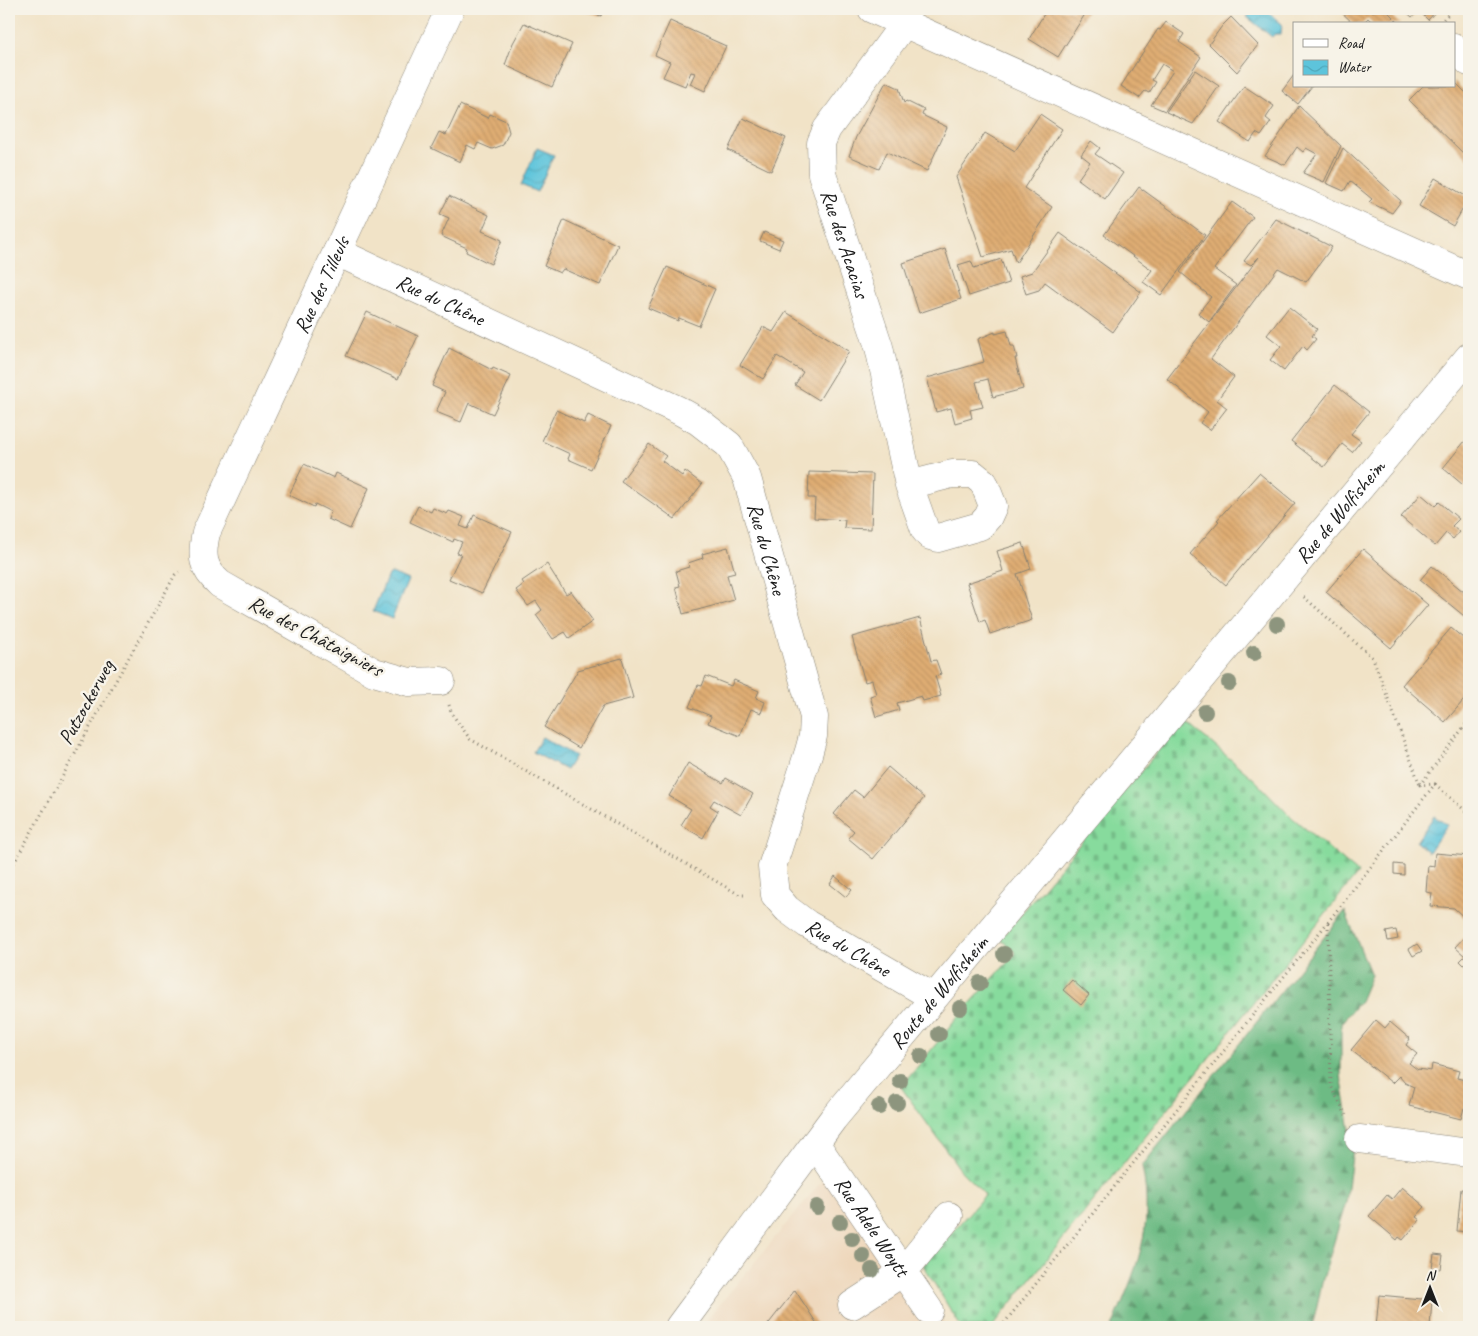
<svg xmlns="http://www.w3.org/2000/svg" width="1478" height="1336" font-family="Caveat,sans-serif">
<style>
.built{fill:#eed7bb}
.forest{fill:url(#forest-firs);stroke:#446c50}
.cemetery{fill:url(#cemetery-stones);stroke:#527c5c}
.water{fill:url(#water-waves);stroke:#3c707c}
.building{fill:url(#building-back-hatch)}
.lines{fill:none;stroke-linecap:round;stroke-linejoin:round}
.minor-casing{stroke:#868072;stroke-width:29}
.major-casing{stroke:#868072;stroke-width:29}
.path{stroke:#868072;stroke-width:3;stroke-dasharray:1 4;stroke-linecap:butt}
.minor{stroke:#fff;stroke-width:28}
.major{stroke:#fff;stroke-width:28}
.tree{fill:#8d957e}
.labels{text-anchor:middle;stroke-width:5;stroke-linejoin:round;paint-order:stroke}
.street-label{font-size:21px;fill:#1c1c1c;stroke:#f7f3e8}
</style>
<defs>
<pattern id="forest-firs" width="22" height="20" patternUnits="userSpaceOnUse" patternTransform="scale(1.25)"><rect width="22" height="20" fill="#6dbb84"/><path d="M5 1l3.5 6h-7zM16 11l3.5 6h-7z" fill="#59976b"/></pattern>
<pattern id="cemetery-stones" width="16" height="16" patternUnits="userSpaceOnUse" patternTransform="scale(1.25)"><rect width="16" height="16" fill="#87db9d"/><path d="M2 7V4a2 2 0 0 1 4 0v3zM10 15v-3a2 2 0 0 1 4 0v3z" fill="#74bb87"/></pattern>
<pattern id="water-waves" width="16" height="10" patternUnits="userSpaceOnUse" patternTransform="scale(1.25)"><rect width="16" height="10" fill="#5dc4db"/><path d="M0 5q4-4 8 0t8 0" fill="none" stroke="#50a8bb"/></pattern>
<pattern id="building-back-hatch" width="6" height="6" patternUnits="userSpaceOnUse" patternTransform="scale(1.25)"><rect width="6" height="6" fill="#dfad73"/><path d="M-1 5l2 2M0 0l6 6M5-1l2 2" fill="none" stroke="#bf9463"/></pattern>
</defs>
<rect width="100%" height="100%" fill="#f7f3e8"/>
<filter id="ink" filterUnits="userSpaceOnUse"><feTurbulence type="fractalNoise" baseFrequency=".02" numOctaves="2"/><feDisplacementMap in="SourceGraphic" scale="10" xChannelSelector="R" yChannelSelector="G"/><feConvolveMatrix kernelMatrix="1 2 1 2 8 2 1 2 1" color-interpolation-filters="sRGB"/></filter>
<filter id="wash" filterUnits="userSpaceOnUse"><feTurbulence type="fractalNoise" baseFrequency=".0096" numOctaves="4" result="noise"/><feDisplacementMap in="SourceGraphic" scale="20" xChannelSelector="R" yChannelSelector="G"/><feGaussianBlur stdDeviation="1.12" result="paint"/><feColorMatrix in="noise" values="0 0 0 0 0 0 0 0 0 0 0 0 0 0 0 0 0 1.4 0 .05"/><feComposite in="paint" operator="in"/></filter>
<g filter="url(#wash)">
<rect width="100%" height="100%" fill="#f1e3c7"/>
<path class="built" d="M840 1159 947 1327H701Z"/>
<path class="forest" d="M1345 911 1371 975 1360 1001 1341 1023V1075L1353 1149 1346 1202 1323 1279 1312 1327H1112C1136 1268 1155 1232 1142 1166Z"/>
<path class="cemetery" d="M1184 720 1255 780 1288 814 1358 873 992 1327H961L923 1265 985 1195 962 1172 901 1087 958 1017 1016 953 1000 939Z"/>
<g class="water">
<path d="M1253 9H1264L1282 24 1281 34H1275L1272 37 1247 17Z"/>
<path d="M537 148 554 155 537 192 521 185Z"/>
<path d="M392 573 408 580 392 619 373 611 388 575Z"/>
<path d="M542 737 575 756 566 770 533 752Z"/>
<path d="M1434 816 1447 825 1429 852 1416 842Z"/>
</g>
<g id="blocks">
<g class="building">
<path d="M578 9H603L601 16Z"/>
<path d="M1047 9 1087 11 1058 57 1029 39Z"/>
<path d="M1338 9H1369L1373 12 1376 9H1385L1400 24H1374L1368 18 1362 24H1354Z"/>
<path d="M1403 9H1438L1428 20 1419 11 1412 17Z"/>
<path d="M1231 17 1258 45 1237 72 1209 44 1222 26Z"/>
<path d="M670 21 726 46 705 91 690 84 695 73 691 72 685 86 663 77 670 62 655 55Z"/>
<path d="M1166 22 1184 34 1179 42 1201 57 1165 111 1151 105 1173 71 1162 64 1152 80 1156 82 1149 93 1145 91 1139 98 1121 86 1158 29 1160 30Z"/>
<path d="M524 23 572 44 552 87 505 65 513 43Z"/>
<path d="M1195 70 1219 86 1193 124 1166 112Z"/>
<path d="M1294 75V86H1312L1298 104 1282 91Z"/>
<path d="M1454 81 1469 96V159L1409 100 1423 86H1454Z"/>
<path d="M886 82 899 88 904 103 906 101 924 110 922 115 947 127 927 171 887 152 879 169 849 156 856 137Z"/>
<path d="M1244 86 1274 106 1266 118 1271 122 1261 136 1256 133 1250 142 1219 122Z"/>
<path d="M460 105 488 118 490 114 506 121 509 132 503 145 492 149 478 143 475 149 467 145 460 162 431 148 439 132 446 135Z"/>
<path d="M1299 106 1341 146 1324 182 1303 173 1317 154 1306 148 1303 152 1297 147 1285 165 1265 156Z"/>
<path d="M1040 114 1062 129 1024 188 1052 207 1016 263 1011 249 983 257 956 177 985 133 1015 151Z"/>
<path d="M743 118 786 138 771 171 728 150Z"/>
<path d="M1091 141 1100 148 1095 154 1123 173 1105 199 1078 179 1090 162 1081 155Z"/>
<path d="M1343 148 1401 201 1392 213 1369 202 1372 199 1350 181 1344 191 1326 183Z"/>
<path d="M1435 178 1469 198 1453 226 1419 206Z"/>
<path d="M1139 187 1205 235 1161 295 1143 282 1152 270 1104 235Z"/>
<path d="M449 196 489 215 482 231 502 240 491 264 466 252 467 248 441 236 449 218 440 214Z"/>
<path d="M1232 202 1253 217 1214 269 1236 285 1209 322 1198 313 1211 297 1180 272Z"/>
<path d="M1276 219 1332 247 1306 282 1278 268 1211 359 1234 377 1217 400 1227 408 1210 430 1200 423 1208 412 1167 379 1259 257 1251 265 1244 261Z"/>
<path d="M564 220 618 245 600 285 563 269 560 273 544 266Z"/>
<path d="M764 232 783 240 779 249 760 241Z"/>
<path d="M1060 233 1141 292 1113 332 1045 282 1039 290 1026 294 1020 276 1032 272Z"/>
<path d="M945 249 961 299 919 313 903 263Z"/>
<path d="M1001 259 1009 283 969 296 958 265 971 261 974 268Z"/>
<path d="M667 267 715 289 699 326 679 318 678 321 648 308Z"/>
<path d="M1289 307 1317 329 1312 336 1316 339 1307 350 1303 346 1284 371 1270 360 1281 346 1267 335Z"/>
<path d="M367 312 418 336 398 379 346 356Z"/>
<path d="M786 312 849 351 819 400 795 385 803 372 777 356 763 379 740 365 763 327 773 332Z"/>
<path d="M1007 331 1011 346H1014L1017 358H1015L1023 389 993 397 988 379 976 382 983 407 970 410 972 418 955 423 951 408 936 412 927 378 984 362 978 339 995 332V334Z"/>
<path d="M449 348 492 370 493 368 511 376 493 414 469 403 461 422 436 412 445 392 432 386Z"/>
<path d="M1335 385 1369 412 1351 434 1361 441 1356 447 1352 452 1342 444 1324 467 1291 441Z"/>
<path d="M556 410 584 423 588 415 611 426 591 469 568 459 570 454 542 441Z"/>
<path d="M1465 441 1469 445V490L1443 468Z"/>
<path d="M649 444 666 456 662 461 682 476 685 471 702 484 675 519 621 481Z"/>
<path d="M304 464 334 478 336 473 369 488 350 529 328 519 331 512 315 504 314 507 289 495Z"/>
<path d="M809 472 873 474 871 529 844 528 845 520 814 518 815 498H808Z"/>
<path d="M1259 473 1295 503 1226 585 1190 554 1219 521 1217 520Z"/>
<path d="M1421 494 1435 506 1439 502 1459 519 1452 526 1459 532 1453 539 1446 533 1435 546 1401 517Z"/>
<path d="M418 506 431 512 433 508 447 514 449 511 464 517 460 526 468 529 474 515 512 532 482 593 449 579 461 554 457 553 462 542 454 539 453 542 410 522Z"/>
<path d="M1023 543 1031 569 1017 574 1032 620 990 634 985 620 980 622 967 583 1003 571 997 551Z"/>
<path d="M728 547 735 573 727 575 734 600 683 614 676 587 680 586 676 571 689 567 688 563 703 558 702 554Z"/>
<path d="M1363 549 1428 605 1391 648 1326 592Z"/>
<path d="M547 564 566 594 571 591 593 621 569 638 565 632 553 639 536 615 542 610 536 601 528 606 516 590 524 584 522 581Z"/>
<path d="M1432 566 1469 596V620L1420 580Z"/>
<path d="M920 618 931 661 936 660 941 674 935 676 941 696 923 701 921 696 897 703 899 710 876 717 870 696 876 694 872 680 865 682 852 637Z"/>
<path d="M1451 628 1469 643V694L1445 722 1402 685Z"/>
<path d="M622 658 633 698 603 706 579 748 544 727 578 670Z"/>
<path d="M706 676 731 686 734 680 759 691 756 698 765 702 761 713 751 709 740 736 708 723 711 716 689 707 698 685 702 686Z"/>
<path d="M688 763 723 783 726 778 753 794 741 815 714 800 710 806 718 811 703 838 681 825 691 809 669 796Z"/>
<path d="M888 767 924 798 873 859 848 838 854 831 834 814 854 790 863 797Z"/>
<path d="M1435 853 1469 856V922L1454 908 1430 906 1432 893 1426 892 1428 865 1434 866Z"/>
<path d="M1394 864 1404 865V875L1394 874Z"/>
<path d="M835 876 852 890 846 897 830 884Z"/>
<path d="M1396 930 1398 939 1388 941 1386 932Z"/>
<path d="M1469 932V970L1460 961 1465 956 1455 947Z"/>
<path d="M1417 944 1422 951 1413 956 1409 949Z"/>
<path d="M1072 980 1089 995 1081 1005 1063 990Z"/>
<path d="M1376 1020 1385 1028 1390 1022 1410 1039 1406 1045 1417 1054 1409 1063 1418 1070V1069L1431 1071 1432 1064 1459 1071 1457 1078 1469 1081V1110L1464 1108 1461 1119 1409 1106 1414 1087 1405 1083 1399 1076 1392 1083 1351 1050Z"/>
<path d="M1402 1187 1425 1207 1416 1217 1420 1220 1403 1240 1399 1237 1397 1240 1369 1216 1387 1195 1392 1199Z"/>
<path d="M1461 1189 1469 1190V1232L1457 1231Z"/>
<path d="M1434 1254 1443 1255 1441 1269 1432 1268Z"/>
<path d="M795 1290 819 1327H766Z"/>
<path d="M1379 1295 1432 1300 1430 1327H1376Z"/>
</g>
</g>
</g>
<g filter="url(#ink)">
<use href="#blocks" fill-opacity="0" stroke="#868072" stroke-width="1"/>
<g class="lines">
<g class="minor-casing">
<g id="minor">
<path id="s1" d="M904 24 827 129 821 143 822 174 879 347 909 485 925 530 930 536 938 538 980 526 988 517 993 506 984 483 973 474H952L909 485"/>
<path d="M1454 48 1469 62"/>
<path id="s2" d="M337 252 678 410 698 421 729 445 747 478 814 717 813 736 809 751 772 867 775 895 787 909 807 924 933 997"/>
<path id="s3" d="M441 681 409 682 374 672 220 584C202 568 201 556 206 533L450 9"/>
<path d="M1359 1139 1469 1153"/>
<path id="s4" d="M815 1143 929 1310"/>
<path d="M852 1305 903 1272 949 1216"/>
</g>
</g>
<g class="major-casing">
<g id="major">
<path d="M872 9 1469 276"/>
<path id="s5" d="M679 1327 833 1119 1469 357"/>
</g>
</g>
<g class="path">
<path d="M1440 23 1453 9"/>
<path d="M1304 597 1373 658 1420 785"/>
<path d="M449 705 452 714 470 739 740 895H747"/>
<path d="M1435 784 1469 814"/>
<path d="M9 872 175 575 179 572"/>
<path d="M1328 923 1331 1086 1346 1115"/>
<path d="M1001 1327 1328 922 1435 784 1420 785 1469 720"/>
</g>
<use href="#minor" class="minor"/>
<use href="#major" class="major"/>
</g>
<g class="tree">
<circle cx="1277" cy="624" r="8"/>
<circle cx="1254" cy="653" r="8"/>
<circle cx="1229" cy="683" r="8"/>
<circle cx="1205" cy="712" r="8"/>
<circle cx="1004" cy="954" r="8"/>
<circle cx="980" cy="983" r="8"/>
<circle cx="960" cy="1008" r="8"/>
<circle cx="939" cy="1034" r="8"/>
<circle cx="921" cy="1056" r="8"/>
<circle cx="900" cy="1081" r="8"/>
<circle cx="897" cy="1103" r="8"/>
<circle cx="879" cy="1107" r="8"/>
<circle cx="817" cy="1207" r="8"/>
<circle cx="840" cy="1222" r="8"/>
<circle cx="852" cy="1239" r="8"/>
<circle cx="863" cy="1256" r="8"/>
<circle cx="872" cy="1270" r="8"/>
</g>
</g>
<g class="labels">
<g class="street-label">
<text dy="7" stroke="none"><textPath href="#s1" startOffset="250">Rue des Acacias</textPath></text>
<text dy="7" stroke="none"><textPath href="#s3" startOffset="576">Rue des Tilleuls</textPath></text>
<text dy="7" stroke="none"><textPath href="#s2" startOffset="114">Rue du Chêne</textPath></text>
<text dy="7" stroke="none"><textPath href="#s5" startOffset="1050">Rue de Wolfisheim</textPath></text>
<text dy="7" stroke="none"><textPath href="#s2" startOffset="549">Rue du Chêne</textPath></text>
<text transform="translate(316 636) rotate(28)" y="7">Rue des Châtaigniers</text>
<text transform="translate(86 702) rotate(-61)" y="7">Putzockerweg</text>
<text dy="7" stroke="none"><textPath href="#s2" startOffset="999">Rue du Chêne</textPath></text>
<text dy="7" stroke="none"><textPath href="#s5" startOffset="424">Route de Wolfisheim</textPath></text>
<text dy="7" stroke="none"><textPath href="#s4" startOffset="101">Rue Adele Woytt</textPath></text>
</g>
</g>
<rect width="1478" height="1336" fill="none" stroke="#f7f3e8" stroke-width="30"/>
<rect x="1293" y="22" width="162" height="65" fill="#f7f3e8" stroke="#9f9d96"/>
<rect x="1303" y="39" width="25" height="8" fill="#ffffff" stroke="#9f9d96"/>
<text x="1338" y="48" font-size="15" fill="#1c1c1c">Road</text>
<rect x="1303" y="60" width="25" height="15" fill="url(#water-waves)" stroke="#9f9d96"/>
<text x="1338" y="72" font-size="15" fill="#1c1c1c">Water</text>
<g transform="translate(1430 1288)" stroke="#f7f3e8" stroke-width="4" paint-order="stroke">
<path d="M0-4L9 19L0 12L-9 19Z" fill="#1c1c1c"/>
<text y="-8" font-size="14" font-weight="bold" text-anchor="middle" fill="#1c1c1c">N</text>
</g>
</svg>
